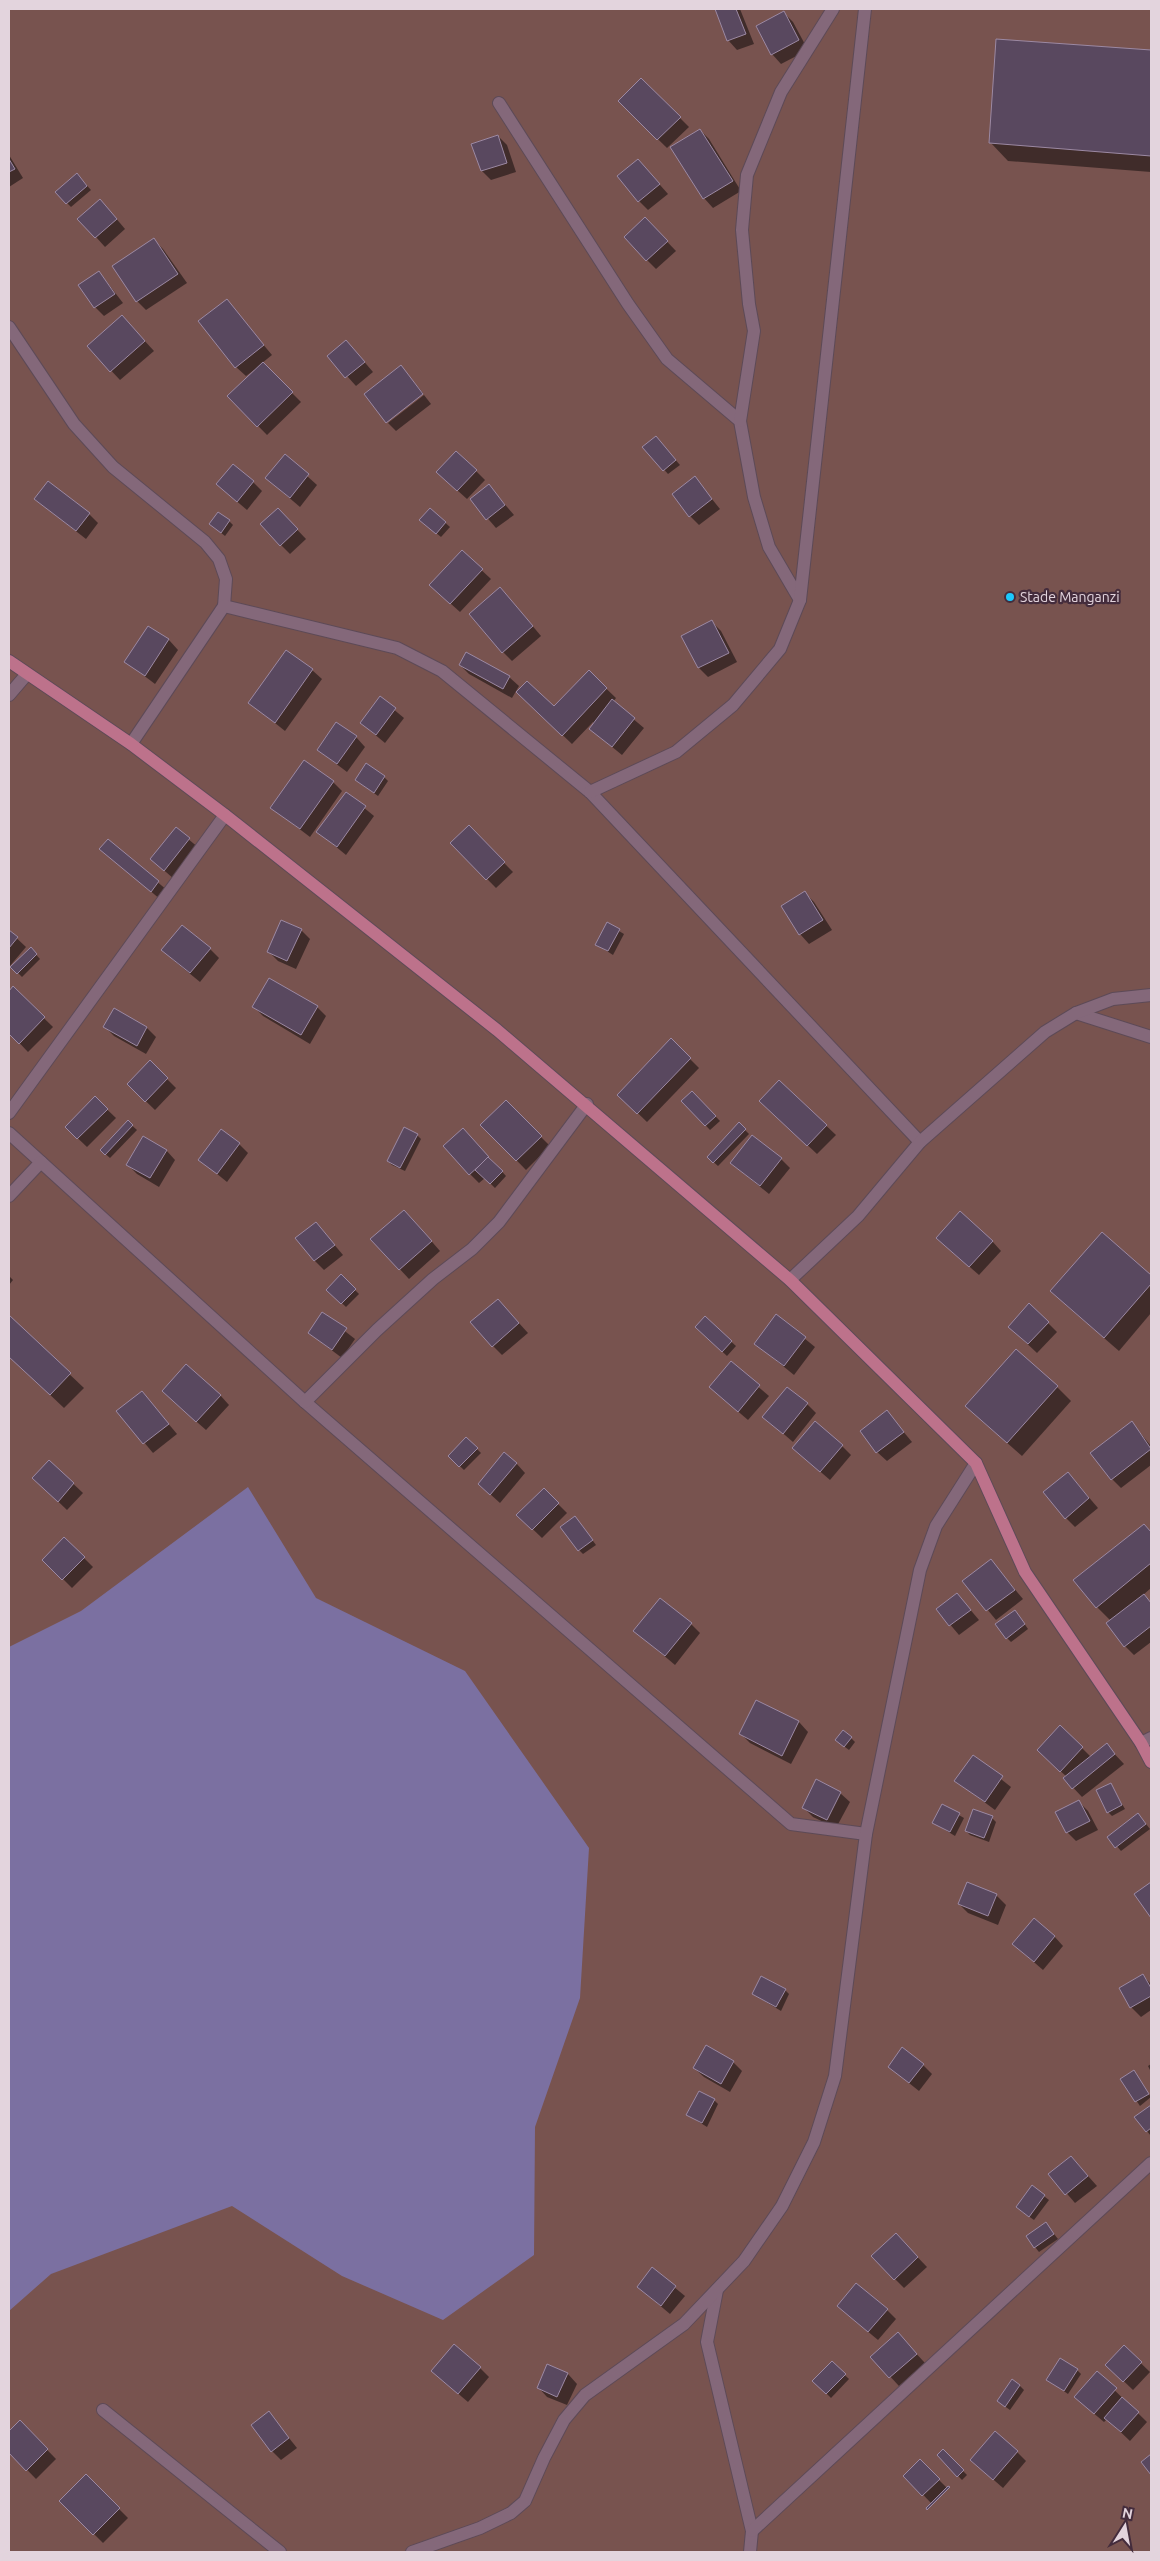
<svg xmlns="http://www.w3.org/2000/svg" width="1160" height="2561" font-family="Ubuntu,sans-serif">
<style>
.green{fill:#78534f}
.water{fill:#7b70a1}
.shadow{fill:#0007}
.building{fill:#59485f;stroke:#9c89a3}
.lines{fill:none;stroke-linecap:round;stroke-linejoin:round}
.minor-casing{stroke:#5d4a57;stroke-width:14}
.major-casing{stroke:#5d4a57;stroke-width:14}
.minor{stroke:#84687a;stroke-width:12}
.major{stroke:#bd728b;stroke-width:12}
.poi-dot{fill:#1cc9fc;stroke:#442c3c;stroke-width:2}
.labels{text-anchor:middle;stroke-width:4.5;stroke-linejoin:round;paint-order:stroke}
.poi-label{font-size:14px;fill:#e3d4dd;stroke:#442c3c;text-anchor:start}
</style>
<rect width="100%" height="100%" fill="#442c3c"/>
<rect class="green" x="9" y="9" width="1142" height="2543"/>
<path class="water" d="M248 1487 316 1598 465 1671 589 1848 580 1998 535 2127 534 2255 443 2320 342 2276 232 2206 51 2274 9 2311V1647L81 1611Z"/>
<g class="shadow">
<path d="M716 9H740L754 44 737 50 728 40Z"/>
<path d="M784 13 793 22 808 50 781 64 772 54Z"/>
<path d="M997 40 1151 52V172L1008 161 990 142Z"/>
<path d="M641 79 689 127 667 148 619 101Z"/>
<path d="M700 130 709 139 741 191 713 208 704 198Z"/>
<path d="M498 136 507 145 516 172 491 180 482 171Z"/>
<path d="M9 155 23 178 9 187Z"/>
<path d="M638 160 668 194 648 210 639 201Z"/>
<path d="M81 179 91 190 71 207 67 203Z"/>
<path d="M109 210 125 229 105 247 96 237Z"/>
<path d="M654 228 676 251 656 269 647 260Z"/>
<path d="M154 240 163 249 187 283 146 310 137 301Z"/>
<path d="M99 272 123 303 104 316 95 307Z"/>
<path d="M227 301 272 355 262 363 301 402 267 435 229 396 255 371 254 370 246 376 236 367Z"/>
<path d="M131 326 154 351 120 380 88 346Z"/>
<path d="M355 351 373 372 356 386 329 356Z"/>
<path d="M401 367 423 393 386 421Z"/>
<path d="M424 395 431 404 396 431 388 423Z"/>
<path d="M660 442 680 465 668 474 644 447Z"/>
<path d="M285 456 317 485 300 507 266 478Z"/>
<path d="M476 471 485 480 467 499 447 481Z"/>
<path d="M695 478 720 509 699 525 690 516Z"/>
<path d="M253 482 262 491 247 510 227 493Z"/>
<path d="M489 486 514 515 496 528 471 499Z"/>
<path d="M35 499 89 514 98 523 86 539Z"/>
<path d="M430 509 450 527 441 537 425 524Z"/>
<path d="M287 519 306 539 290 554 281 545Z"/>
<path d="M229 521 233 525 225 536 210 524Z"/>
<path d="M462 552 491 579 460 612 440 594Z"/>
<path d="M509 598 541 636 512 661 503 652Z"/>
<path d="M712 622 721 631 737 662 708 677 699 668Z"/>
<path d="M148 628 169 640 178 650 155 684 126 662Z"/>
<path d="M460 665 509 677 519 686 512 698 469 674Z"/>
<path d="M312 670 322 679 285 731 250 703Z"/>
<path d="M589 672 616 698 613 702 644 728 622 755 590 729 594 724 593 722 572 744 527 701 554 708Z"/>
<path d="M380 698 404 718 385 743 361 723Z"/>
<path d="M356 737 365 747 347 772 318 750Z"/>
<path d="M384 777 388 781 378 796 356 780Z"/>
<path d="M333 782 342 791 310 837 272 808Z"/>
<path d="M346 793 374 816 346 855 318 832Z"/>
<path d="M469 827 513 872 496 888 452 843Z"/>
<path d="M176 829 199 848 174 879 151 859Z"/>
<path d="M108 840 168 891 161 900 101 849Z"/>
<path d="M805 893 814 902 832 930 809 944 800 934 782 906Z"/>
<path d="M607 924 624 934 613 955 596 944Z"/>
<path d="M301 930 310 939 296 969 278 961 268 951Z"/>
<path d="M9 931 26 947 9 967Z"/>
<path d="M31 949 40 959 22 977 12 967Z"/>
<path d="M210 949 219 958 200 982 172 959Z"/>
<path d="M13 988 53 1027 28 1052 9 1032V993Z"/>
<path d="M254 1007H317L326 1016 310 1044 263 1016Z"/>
<path d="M114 1010 147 1028 156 1037 146 1054 114 1036 105 1027Z"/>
<path d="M671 1040 699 1068 647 1122 619 1095Z"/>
<path d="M150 1062 176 1088 155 1110 128 1084Z"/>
<path d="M780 1082 836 1135 817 1154 770 1110Z"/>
<path d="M692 1092 720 1121 710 1130 683 1101Z"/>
<path d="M95 1098 116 1118 87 1147 66 1127Z"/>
<path d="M506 1102 550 1146 526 1170 482 1125Z"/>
<path d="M128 1122 137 1130 110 1158 101 1150Z"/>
<path d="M739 1124 749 1134 718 1166 708 1157Z"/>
<path d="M417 1135 421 1139 405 1171 392 1165 388 1161Z"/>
<path d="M472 1139 506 1176 495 1188 485 1178 479 1183 470 1174Z"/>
<path d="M239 1144 248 1153 227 1182 200 1160Z"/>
<path d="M166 1150 175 1160 159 1187 137 1174 128 1165Z"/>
<path d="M781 1159 790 1168 769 1194 731 1163Z"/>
<path d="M413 1220 440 1251 409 1279 372 1239Z"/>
<path d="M316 1223 343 1255 324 1270 314 1260Z"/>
<path d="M1102 1234 1151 1277V1313L1119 1351 1066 1305Z"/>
<path d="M992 1241 1001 1251 979 1275 947 1247Z"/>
<path d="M9 1276 13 1280 9 1285Z"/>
<path d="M341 1276 359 1294 346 1307 328 1290Z"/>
<path d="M507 1310 528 1333 502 1355 493 1346Z"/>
<path d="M323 1314 355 1339 342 1358 309 1333Z"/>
<path d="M777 1316 815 1347 794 1375 756 1344Z"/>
<path d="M9 1317 84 1388 64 1408 9 1356Z"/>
<path d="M705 1318 736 1346 727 1356 696 1327Z"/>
<path d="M1048 1323 1057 1332 1037 1353 1019 1336Z"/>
<path d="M731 1363 769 1396 748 1420 720 1396Z"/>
<path d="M1057 1387 1071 1401 1022 1456 981 1420Z"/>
<path d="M142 1392 177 1434 153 1453 118 1411Z"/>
<path d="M220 1395 229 1405 206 1430 172 1400Z"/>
<path d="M807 1404 816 1413 793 1442 764 1417Z"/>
<path d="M887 1412 912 1442 887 1461 877 1452Z"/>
<path d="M1132 1423 1151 1446V1465L1121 1488 1112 1479Z"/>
<path d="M466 1438 481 1453 464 1470 449 1456Z"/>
<path d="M842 1446 851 1455 830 1480 793 1448Z"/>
<path d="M49 1461 83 1493 67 1510 43 1487Z"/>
<path d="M516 1463 525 1473 500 1503 479 1484Z"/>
<path d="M1068 1473 1098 1508 1075 1527 1066 1518Z"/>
<path d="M544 1490 567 1513 542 1538 518 1515Z"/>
<path d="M579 1522 596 1545 583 1554 579 1550Z"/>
<path d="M1144 1526 1151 1533V1588L1143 1595 1151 1603V1642L1134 1655 1125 1646 1111 1621 1097 1607Z"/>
<path d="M84 1558 93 1567 72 1588 44 1560Z"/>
<path d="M991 1561 1023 1599 996 1620 964 1581Z"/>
<path d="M957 1594 979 1620 959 1635 937 1609Z"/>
<path d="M1019 1616 1028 1629 1011 1642 1007 1638Z"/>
<path d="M691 1624 700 1633 675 1665 635 1631Z"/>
<path d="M757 1702 799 1722 808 1732 791 1764 750 1743 741 1734Z"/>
<path d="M851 1738 855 1742 849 1750 841 1744Z"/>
<path d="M1106 1745 1124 1764 1082 1797 1065 1779 1067 1777 1047 1759 1082 1748 1091 1757Z"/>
<path d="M973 1757 1011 1787 995 1810 956 1781Z"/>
<path d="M1110 1784 1125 1809 1112 1816 1108 1812Z"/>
<path d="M840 1793 850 1802 836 1828 813 1817 804 1808Z"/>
<path d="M1079 1802 1088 1811 1098 1830 1076 1841 1067 1832Z"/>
<path d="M943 1806 964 1818 955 1836 934 1823Z"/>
<path d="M992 1818 996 1822 989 1842 970 1835 966 1831Z"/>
<path d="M1142 1819 1150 1829 1121 1851 1109 1837Z"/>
<path d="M968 1883 996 1895 1006 1905 998 1925 968 1913 959 1904Z"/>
<path d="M1054 1936 1063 1946 1043 1970 1013 1944Z"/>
<path d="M1143 1976 1151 1984V2010L1141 2017 1131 2007 1121 1989Z"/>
<path d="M785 1990 789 1994 781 2011 753 1994Z"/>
<path d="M733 2062 742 2071 730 2092 704 2077 694 2068Z"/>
<path d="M1151 2064V2072L1148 2066Z"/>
<path d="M923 2065 932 2074 919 2091 889 2067Z"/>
<path d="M1134 2072 1151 2097 1140 2106 1122 2079Z"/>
<path d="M714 2100 718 2104 707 2127 688 2115Z"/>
<path d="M1151 2106V2136L1136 2118Z"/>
<path d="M1071 2157 1097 2186 1075 2203 1050 2174Z"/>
<path d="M1032 2187 1049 2200 1034 2220 1021 2211Z"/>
<path d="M1046 2224 1058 2239 1039 2252 1027 2237Z"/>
<path d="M905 2244 927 2267 904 2288 895 2279Z"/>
<path d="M652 2269 685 2296 670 2314 638 2287Z"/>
<path d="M887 2310 896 2319 878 2340 848 2315Z"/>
<path d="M898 2334 925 2363 899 2386 872 2357Z"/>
<path d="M1124 2347 1150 2372 1133 2390 1107 2365Z"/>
<path d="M832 2363 849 2379 831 2398 814 2381Z"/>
<path d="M548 2365 568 2374 577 2384 567 2405 547 2397 538 2387Z"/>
<path d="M480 2368 489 2377 468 2402 442 2380Z"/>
<path d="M1077 2370 1081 2374 1068 2394 1048 2380Z"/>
<path d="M1097 2373 1147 2422 1130 2441 1107 2419 1104 2422 1085 2406Z"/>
<path d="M1019 2385 1024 2390 1010 2410 1003 2405Z"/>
<path d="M269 2413 297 2448 281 2460 272 2451Z"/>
<path d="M20 2422 56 2459 36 2479 9 2451V2433Z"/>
<path d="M943 2451 967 2475 962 2480 938 2455Z"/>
<path d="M1017 2452 1026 2461 1003 2488 971 2460Z"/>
<path d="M920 2461 948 2489 932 2504 905 2476Z"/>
<path d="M86 2476 128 2518 103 2543 61 2501Z"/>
</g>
<g class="building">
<path d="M715 9H736L746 34 727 41Z"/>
<path d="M784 11 799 40 771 55 756 26Z"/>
<path d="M996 39 1151 50V156L989 143Z"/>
<path d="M641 78 681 117 657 140 618 101Z"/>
<path d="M700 129 733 181 703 199 670 147Z"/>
<path d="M498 135 507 163 481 171 471 144Z"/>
<path d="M9 159 15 169 9 172Z"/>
<path d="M638 159 660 184 638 202 617 176Z"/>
<path d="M77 173 87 186 66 204 55 192Z"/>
<path d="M100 199 117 219 95 238 77 219Z"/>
<path d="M645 217 668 241 646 261 624 237Z"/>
<path d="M154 238 178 274 136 302 112 266Z"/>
<path d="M99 271 115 294 94 308 78 285Z"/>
<path d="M227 299 264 345 235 368 198 321Z"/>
<path d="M122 315 145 341 110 372 87 346Z"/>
<path d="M346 340 365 362 345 378 327 356Z"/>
<path d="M263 362 293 392 257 427 227 396Z"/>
<path d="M401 365 423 394 386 423 364 394Z"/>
<path d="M656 436 676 460 663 471 642 447Z"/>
<path d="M456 451 477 470 457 491 436 472Z"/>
<path d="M285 454 309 474 290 498 265 478Z"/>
<path d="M233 464 254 481 237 502 216 484Z"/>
<path d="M695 476 712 499 689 517 672 494Z"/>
<path d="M48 481 90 513 76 531 34 499Z"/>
<path d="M489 484 505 505 486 520 470 499Z"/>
<path d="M278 508 298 529 280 546 260 524Z"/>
<path d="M430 508 446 522 436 534 419 520Z"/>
<path d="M218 512 230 520 221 533 209 524Z"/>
<path d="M462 550 483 569 450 604 429 585Z"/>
<path d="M500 587 533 626 502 653 469 614Z"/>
<path d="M712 620 729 653 698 668 681 636Z"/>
<path d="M148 626 169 639 145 676 124 662Z"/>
<path d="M286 650 313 669 275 723 248 703Z"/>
<path d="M466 652 510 676 503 689 459 665Z"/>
<path d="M589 670 607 688 562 736 516 692 527 681 554 706Z"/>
<path d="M380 696 396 708 376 735 360 723Z"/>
<path d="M612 699 635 718 612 747 589 729Z"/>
<path d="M336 722 357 736 337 764 317 750Z"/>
<path d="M304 760 334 781 300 829 270 808Z"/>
<path d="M366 763 385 776 374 793 355 780Z"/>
<path d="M346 792 366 806 337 847 316 832Z"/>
<path d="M469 825 505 862 486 880 450 843Z"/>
<path d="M176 827 190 838 164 871 150 859Z"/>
<path d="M108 839 159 881 151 892 99 849Z"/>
<path d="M805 891 823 920 799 935 781 906Z"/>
<path d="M281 920 302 929 287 961 267 952Z"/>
<path d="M607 922 620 929 608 951 595 945Z"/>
<path d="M182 925 211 948 190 973 161 950Z"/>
<path d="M9 930 18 937 9 948Z"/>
<path d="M31 947 37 954 17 974 10 967Z"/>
<path d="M269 978 318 1006 301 1035 252 1007Z"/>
<path d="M13 986 45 1017 19 1044 9 1034V991Z"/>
<path d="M114 1008 147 1027 137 1046 103 1027Z"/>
<path d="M671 1038 691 1058 637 1114 617 1095Z"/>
<path d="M150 1060 168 1078 145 1102 127 1084Z"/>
<path d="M779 1080 827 1125 807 1146 759 1101Z"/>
<path d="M692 1091 716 1116 705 1126 681 1101Z"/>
<path d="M95 1096 108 1109 77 1139 65 1127Z"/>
<path d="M506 1100 542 1136 516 1161 480 1125Z"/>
<path d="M128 1120 133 1125 105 1155 100 1150Z"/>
<path d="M739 1122 746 1129 713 1163 707 1157Z"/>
<path d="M404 1127 418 1134 400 1168 387 1161Z"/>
<path d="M463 1128 489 1157 469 1175 443 1146Z"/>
<path d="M221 1129 240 1143 217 1174 198 1160Z"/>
<path d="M752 1135 782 1158 760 1186 730 1163Z"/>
<path d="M143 1136 167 1150 150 1178 126 1165Z"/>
<path d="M488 1157 503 1171 490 1184 475 1170Z"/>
<path d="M404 1210 432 1241 399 1270 370 1239Z"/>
<path d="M960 1211 993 1241 969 1267 936 1238Z"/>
<path d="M316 1222 335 1245 314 1261 295 1238Z"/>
<path d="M1102 1232 1151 1275V1284L1104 1338 1050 1291Z"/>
<path d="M341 1274 356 1289 341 1304 326 1290Z"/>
<path d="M498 1299 519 1323 492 1347 470 1322Z"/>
<path d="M1029 1303 1049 1322 1028 1344 1008 1327Z"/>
<path d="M322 1312 347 1328 332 1350 308 1333Z"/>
<path d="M776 1314 806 1337 784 1366 754 1344Z"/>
<path d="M9 1315 71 1373 50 1395 9 1357Z"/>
<path d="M705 1316 732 1341 722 1352 695 1327Z"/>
<path d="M1016 1349 1058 1386 1007 1443 965 1406Z"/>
<path d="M731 1361 760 1385 738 1412 709 1387Z"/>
<path d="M186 1364 221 1395 196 1422 162 1391Z"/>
<path d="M787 1387 808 1403 783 1434 762 1417Z"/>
<path d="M142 1391 169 1424 143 1444 116 1411Z"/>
<path d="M887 1410 904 1432 876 1453 860 1431Z"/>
<path d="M815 1421 843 1445 820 1472 792 1448Z"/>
<path d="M1132 1421 1151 1449 1111 1480 1090 1453Z"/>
<path d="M466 1437 478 1448 459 1467 448 1456Z"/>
<path d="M504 1452 517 1463 490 1495 478 1484Z"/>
<path d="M49 1460 74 1483 58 1502 32 1478Z"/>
<path d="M1068 1472 1089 1498 1065 1519 1043 1492Z"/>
<path d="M544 1488 559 1503 532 1530 516 1515Z"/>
<path d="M575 1516 593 1540 578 1551 560 1527Z"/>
<path d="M1144 1524 1151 1532V1563L1096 1608 1073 1580Z"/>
<path d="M64 1537 85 1557 62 1580 42 1560Z"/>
<path d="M991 1559 1015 1590 986 1611 962 1581Z"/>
<path d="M957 1593 971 1610 949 1626 936 1609Z"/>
<path d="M1144 1594 1151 1603V1626L1124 1647 1106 1623Z"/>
<path d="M660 1598 692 1623 665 1656 633 1631Z"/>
<path d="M1015 1610 1025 1624 1006 1639 995 1624Z"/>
<path d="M756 1700 799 1721 782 1756 739 1734Z"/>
<path d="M1060 1725 1083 1747 1060 1772 1037 1750Z"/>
<path d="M843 1730 852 1737 844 1747 835 1740Z"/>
<path d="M1107 1743 1115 1754 1072 1789 1063 1778Z"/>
<path d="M973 1755 1003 1776 985 1802 954 1781Z"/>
<path d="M816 1779 841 1792 827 1820 802 1808Z"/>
<path d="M1111 1783 1122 1805 1107 1813 1096 1790Z"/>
<path d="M1079 1800 1090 1821 1066 1833 1055 1812Z"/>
<path d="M942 1804 960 1813 950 1832 932 1823Z"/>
<path d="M973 1809 993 1816 984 1838 965 1831Z"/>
<path d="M1138 1813 1146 1824 1115 1848 1107 1837Z"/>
<path d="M967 1882 997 1894 988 1916 958 1904Z"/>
<path d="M1151 1882V1918L1134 1894Z"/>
<path d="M1034 1918 1055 1936 1034 1962 1012 1944Z"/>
<path d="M1143 1974 1151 1988V1996L1130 2008 1119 1988Z"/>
<path d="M761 1976 786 1989 776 2007 752 1994Z"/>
<path d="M706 2045 734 2061 721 2084 693 2068Z"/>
<path d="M902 2047 924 2064 909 2083 888 2067Z"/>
<path d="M1134 2070 1149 2094 1135 2102 1120 2079Z"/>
<path d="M699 2091 715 2099 702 2123 686 2115Z"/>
<path d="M1151 2105V2128L1146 2132 1134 2117Z"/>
<path d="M1071 2156 1088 2176 1065 2195 1048 2174Z"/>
<path d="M1032 2185 1045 2195 1029 2217 1016 2207Z"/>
<path d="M1046 2222 1054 2234 1034 2248 1026 2236Z"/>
<path d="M896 2233 918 2257 894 2280 871 2256Z"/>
<path d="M652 2267 676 2286 661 2306 637 2287Z"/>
<path d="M856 2283 888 2309 868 2332 837 2306Z"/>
<path d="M898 2332 917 2354 889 2378 870 2357Z"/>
<path d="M454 2344 481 2367 458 2394 431 2371Z"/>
<path d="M1124 2345 1142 2362 1123 2382 1105 2365Z"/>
<path d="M1060 2358 1078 2369 1064 2391 1046 2380Z"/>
<path d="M832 2361 846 2374 826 2394 812 2381Z"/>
<path d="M547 2364 568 2373 557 2397 537 2388Z"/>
<path d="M1097 2371 1117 2388 1094 2414 1074 2397Z"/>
<path d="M1012 2379 1020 2385 1005 2407 997 2401Z"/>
<path d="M1122 2397 1139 2412 1121 2432 1104 2418Z"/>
<path d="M269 2411 289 2438 271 2452 251 2425Z"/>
<path d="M20 2420 48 2449 26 2471 9 2453V2431Z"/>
<path d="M995 2431 1018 2451 993 2480 970 2460Z"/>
<path d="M943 2449 964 2470 957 2477 937 2455Z"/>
<path d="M1151 2454V2475L1141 2462Z"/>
<path d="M920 2459 940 2479 922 2496 903 2476Z"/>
<path d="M86 2474 120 2508 93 2535 59 2501Z"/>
<path d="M948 2486 950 2487 927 2510 926 2508Z"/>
</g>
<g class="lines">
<g class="minor-casing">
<g id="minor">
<path d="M499 103 628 304 667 359 740 421 754 497 769 547 800 600"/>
<path d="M9 327 74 424 113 467 205 542 219 559 226 579 224 606"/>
<path d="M740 421 754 331 749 304 742 230 747 175 781 92 833 9"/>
<path d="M9 695 27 674"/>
<path d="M131 744 224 606 397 648 442 671 590 792 920 1142"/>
<path d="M590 792 676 752 733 705 780 649 800 600 865 9"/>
<path d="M1076 1013 1151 1037"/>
<path d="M9 1113 225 815"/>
<path d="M9 1133 305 1402 791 1824 866 1834"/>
<path d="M9 1196 41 1162"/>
<path d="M790 1280 858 1216 920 1142 1045 1032 1076 1013 1113 999 1151 995"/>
<path d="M305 1402 377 1330 433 1279 472 1249 499 1222 587 1104"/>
<path d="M1141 1743 1151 1738"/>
<path d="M717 2290 707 2342 752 2531 750 2552"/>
<path d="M103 2410 280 2552"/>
<path d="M752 2531 1151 2163"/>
<path d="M412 2552 480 2528 511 2513 525 2501 544 2458 564 2420 585 2395 684 2324 744 2261 782 2206 814 2142 835 2076 866 1834 920 1570 936 1526 976 1463"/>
</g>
</g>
<g class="major-casing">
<path id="major" d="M9 661 131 744 225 815 497 1030 790 1280 976 1463 1025 1572 1141 1743 1151 1762"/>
</g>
<use href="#minor" class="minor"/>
<use href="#major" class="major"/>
</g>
<circle class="poi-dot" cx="1010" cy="597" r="5"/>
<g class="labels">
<g class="poi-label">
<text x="1020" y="602">Stade Manganzi</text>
</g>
</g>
<rect width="1160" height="2561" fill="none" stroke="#e3d4dd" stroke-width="20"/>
<g transform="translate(1125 2526) rotate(11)" stroke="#442c3c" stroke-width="4" paint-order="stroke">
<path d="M0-4L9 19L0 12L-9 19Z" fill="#e3d4dd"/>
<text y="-8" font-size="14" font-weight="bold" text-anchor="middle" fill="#e3d4dd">N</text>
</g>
</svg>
